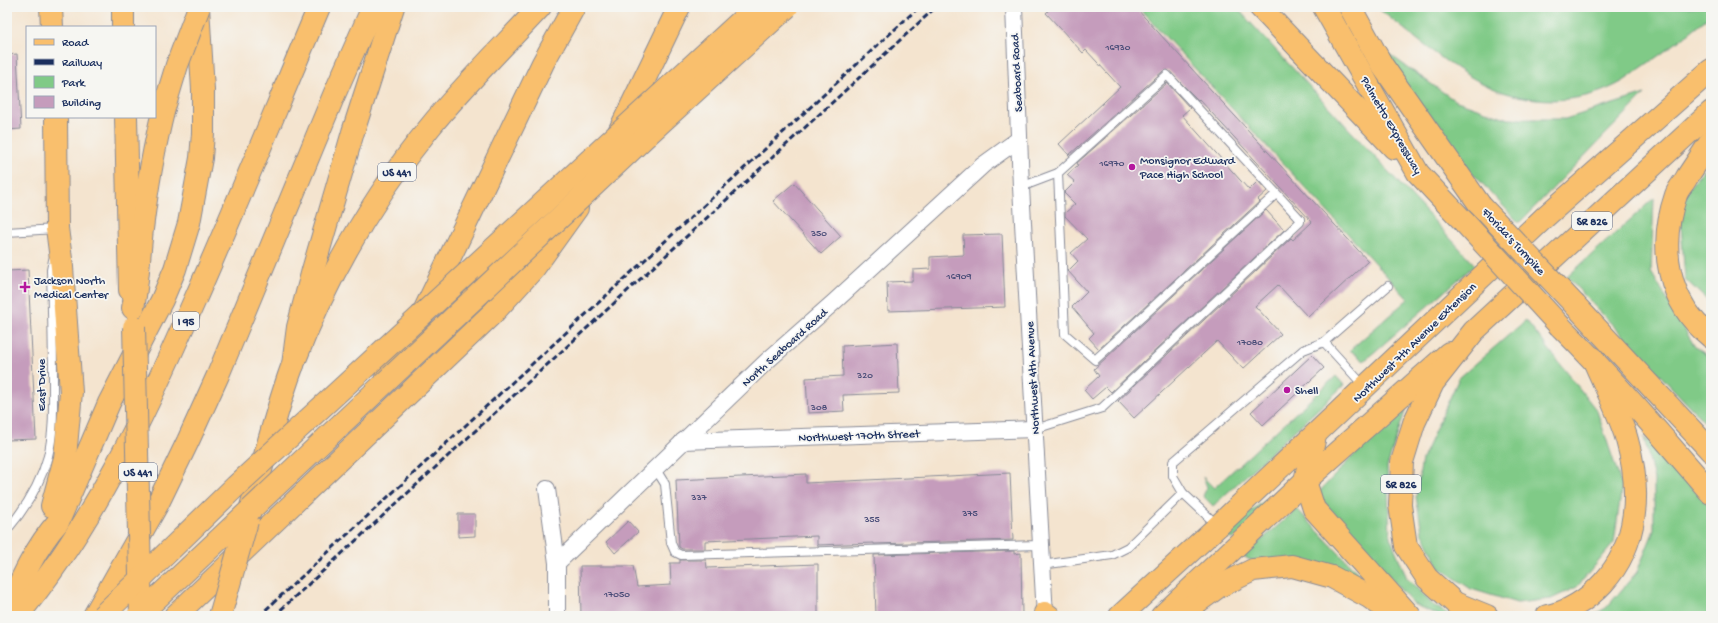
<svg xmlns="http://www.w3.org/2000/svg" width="1718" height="623" font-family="'Gochi Hand',sans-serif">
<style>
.green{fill:#80ca87;stroke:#4e7c72}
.building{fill:#c59cbc}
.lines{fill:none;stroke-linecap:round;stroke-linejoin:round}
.lane-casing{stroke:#888a96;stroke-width:10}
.street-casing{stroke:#888a96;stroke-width:18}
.primary-casing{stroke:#888a96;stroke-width:24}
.highway-casing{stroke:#888a96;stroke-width:24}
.lane{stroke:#fff;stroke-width:8}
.street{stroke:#fff;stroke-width:16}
.primary{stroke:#f9bf6d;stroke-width:22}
.highway{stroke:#f9bf6d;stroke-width:22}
.rail{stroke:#1b2f5e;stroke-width:3;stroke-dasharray:6 3;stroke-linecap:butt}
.primary-bridge-casing{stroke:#888a96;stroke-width:24;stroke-linecap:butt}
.highway-bridge-casing{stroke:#888a96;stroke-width:24;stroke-linecap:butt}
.primary-bridge{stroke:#f9bf6d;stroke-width:22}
.highway-bridge{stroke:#f9bf6d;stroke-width:22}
.poi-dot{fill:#b5179e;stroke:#f6f6f2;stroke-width:1.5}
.labels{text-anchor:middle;stroke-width:3.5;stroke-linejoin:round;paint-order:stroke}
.number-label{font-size:10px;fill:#464a76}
.shield{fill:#f6f6f2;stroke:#5d6b8a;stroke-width:1}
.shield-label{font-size:11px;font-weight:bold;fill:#1b2f5e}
.street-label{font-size:12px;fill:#1b2f5e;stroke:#f6f6f2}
.poi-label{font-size:12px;fill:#1b2f5e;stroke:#f6f6f2;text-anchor:start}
</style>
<rect width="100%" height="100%" fill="#f6f6f2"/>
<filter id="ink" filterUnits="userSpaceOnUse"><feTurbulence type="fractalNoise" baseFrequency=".025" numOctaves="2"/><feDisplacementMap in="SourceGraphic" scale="8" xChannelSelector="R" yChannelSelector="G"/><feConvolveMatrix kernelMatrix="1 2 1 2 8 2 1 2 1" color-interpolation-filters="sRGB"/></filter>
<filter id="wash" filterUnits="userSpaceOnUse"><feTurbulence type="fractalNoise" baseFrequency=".012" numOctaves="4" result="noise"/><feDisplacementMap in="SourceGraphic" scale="16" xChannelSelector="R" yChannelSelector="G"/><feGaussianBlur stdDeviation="0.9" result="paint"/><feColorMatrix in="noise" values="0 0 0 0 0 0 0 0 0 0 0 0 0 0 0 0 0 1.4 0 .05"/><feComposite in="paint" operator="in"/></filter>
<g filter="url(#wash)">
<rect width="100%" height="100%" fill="#f4e4cf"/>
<g class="green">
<path d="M1138 7H1236L1475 265 1364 361 1350 350 1408 299Z"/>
<path d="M1318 7H1322L1454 100 1509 119H1565L1645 94 1519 223Z"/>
<path d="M1376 7H1711V15C1688 34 1665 52 1641 68 1633 74 1625 81 1616 85 1577 105 1529 104 1490 87 1448 68 1412 34 1376 7Z"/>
<path d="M1711 161V304L1685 279 1679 199Z"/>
<path d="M1654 198 1651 272 1695 347 1711 358V429L1567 277Z"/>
<path d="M1526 320 1597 411 1622 486 1614 543 1577 587 1551 599 1517 603 1471 589 1440 568 1422 532 1416 497 1422 459 1459 378Z"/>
<path d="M1336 376 1344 385 1213 506 1203 496 1207 487 1203 477 1214 488Z"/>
<path d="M1410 396 1387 467 1390 537 1407 578 1433 605 1451 616H1440L1413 604 1317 494Z"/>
<path d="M1644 437 1711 508V616H1591L1606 608 1637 572 1654 530V480Z"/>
<path d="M1270 497 1264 510 1234 539 1227 538 1252 510Z"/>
<path d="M1297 509 1373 589 1250 560 1243 556Z"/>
</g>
<g id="blocks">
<g class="building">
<path d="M1052 7H1135L1368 261 1308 317 1278 285 1255 306 1281 334 1243 369 1217 341 1134 418 1118 401 1291 238 1293 240 1312 222 1199 99 1198 100 1168 70 1163 71 1069 155 1059 144 1120 87 1086 50 1083 53 1046 13Z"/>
<path d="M17 54 21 129 7 130V55Z"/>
<path d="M1167 83 1190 108 1182 115 1249 190 1258 181 1267 191 1257 200 1259 202 1099 349 1089 338 1094 333 1072 307 1087 292 1068 271 1078 261 1071 253 1087 239 1065 216V213L1075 204 1064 193 1075 182 1067 175 1078 165 1077 163Z"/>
<path d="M794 183 841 236 821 254 773 201Z"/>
<path d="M1266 210 1284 230 1111 392 1106 387 1092 399 1084 390 1099 376 1094 369Z"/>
<path d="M1002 234 1005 307 888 311 887 282 913 281V270L930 269V257L964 255 963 235Z"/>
<path d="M28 270 36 439 7 440V271Z"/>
<path d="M897 343 899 393 843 395 844 411 808 413 806 378 843 376 842 346Z"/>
<path d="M1312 355 1324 368 1263 425 1251 412Z"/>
<path d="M1010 473 1013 540 874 544V543L817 545V536L705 541V549H682L679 547 676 480 806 474V483Z"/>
<path d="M458 514H475V536L458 537Z"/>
<path d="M628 521 638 532 615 553 606 542Z"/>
<path d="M1014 551V554L1021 553 1022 616H876L874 555Z"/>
<path d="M680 560H706L707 568 818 564V616H581L580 566H633L637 587 671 585 670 563H680Z"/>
</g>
</g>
</g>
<g filter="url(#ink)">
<use href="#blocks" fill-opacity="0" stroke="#888a96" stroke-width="1"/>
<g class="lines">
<g class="lane-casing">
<g id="lane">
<path d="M1021 187 1058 173"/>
<path d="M7 232 56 229"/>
<path d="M1324 342 1364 386"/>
<path d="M1035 429 1102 408 1300 222V219L1167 75 1058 173 1065 334 1095 360 1276 194"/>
<path d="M655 468 665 484 671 543 675 552 681 555 1041 545"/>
<path d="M1217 525 1183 493 1173 476V462L1303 350 1324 342 1388 286"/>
<path d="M7 530C25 509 41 482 48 456 54 432 53 407 53 383 53 345 52 308 51 270L53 260"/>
<path d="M1042 565 1112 555 1128 547 1183 493"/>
</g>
</g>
<g class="street-casing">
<g id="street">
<path d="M1014 7 1021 187 1045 616"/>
<path d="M683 441 1035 429"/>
<path d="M547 489 557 563V616"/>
<path d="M557 563 767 361 834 302 983 165 1019 139"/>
</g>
</g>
<g class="primary-casing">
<g id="primary">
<path d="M51 7 52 27"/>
<path d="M123 27V7"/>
<path d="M56 117 57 228"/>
<path d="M126 117 130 290"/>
<path d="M248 518C262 468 274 416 292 367 325 281 372 198 430 127 464 85 503 47 540 7"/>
<path d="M1045 613 1049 616"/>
<path d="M1120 616 1218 526 1546 216 1711 70"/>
<path d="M1162 616 1305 481 1449 353"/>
</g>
</g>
<g class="highway-casing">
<g id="highway">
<path d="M1260 7 1394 148"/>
<path d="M1324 7 1418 173 1465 223"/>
<path d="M1350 7 1382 65 1480 205"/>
<path d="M618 134 679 7"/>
<path d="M1711 141C1703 153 1695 165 1687 177 1684 183 1678 189 1676 195 1658 247 1667 302 1711 337"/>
<path d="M1575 305 1711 451"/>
<path d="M133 308C138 282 139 255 142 229 147 188 154 147 164 108"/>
<path d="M1560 326C1613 379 1662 436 1711 493"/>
<path d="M293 365 298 327 313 270 353 132 393 7"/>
<path d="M386 378 415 330 543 63 574 7"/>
<path d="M1315 436 1305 481 1314 509 1410 616"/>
<path d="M52 506 65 458 71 392 62 267 57 228"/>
<path d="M7 611C21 580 35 548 58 522L109 403 162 300 175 269 189 223 201 158 203 133V90L198 7"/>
<path d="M17 616C93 526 146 411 193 304 237 205 277 106 319 7"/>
<path d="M94 616 158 503 188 441 218 375 334 95 373 7"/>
<path d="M175 616 494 312 534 268 577 208"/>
<path d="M1178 616 1218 587 1253 570 1292 566 1332 577 1369 597 1396 616"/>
<path d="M1487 616 1455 603 1427 578 1406 546 1400 505 1402 462 1414 423 1433 383 1474 331 1711 112"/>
<path d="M1547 616C1569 612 1588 599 1603 583 1639 544 1641 489 1627 440 1619 412 1604 385 1593 358"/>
</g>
</g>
<use href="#lane" class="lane"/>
<use href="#street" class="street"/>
<use href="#primary" class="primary"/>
<use href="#highway" class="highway"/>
<g class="rail">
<path d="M259 616 919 7"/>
<path d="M274 616 936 7"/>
</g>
<g class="primary-bridge-casing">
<g id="primary-bridge">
<path d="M134 327 141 616"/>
<path d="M220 616 247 521"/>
</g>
</g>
<g class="highway-bridge-casing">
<g id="highway-bridge">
<path d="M164 108 177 65 199 7"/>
<path d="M1480 205 1575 305"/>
<path d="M1465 223 1560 326"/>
<path d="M102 616 236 486 756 7"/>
<path d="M138 616 644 138 787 7"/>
</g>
</g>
<use href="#primary-bridge" class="primary-bridge"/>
<use href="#highway-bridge" class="highway-bridge"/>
</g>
</g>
<g class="poi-dot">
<circle cx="1132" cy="167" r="4"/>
<path d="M23 281h4v4h4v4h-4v4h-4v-4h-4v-4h4z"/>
<circle cx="1287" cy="390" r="4"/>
</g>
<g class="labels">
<g class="number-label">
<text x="1118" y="50">16930</text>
<text x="1112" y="166">16970</text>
<text x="819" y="236">350</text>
<text x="959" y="279">16909</text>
<text x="1250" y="345">17080</text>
<text x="865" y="378">320</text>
<text x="819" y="410">308</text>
<text x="699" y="500">337</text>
<text x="970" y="516">375</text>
<text x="872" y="522">355</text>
<text x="617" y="597">17050</text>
</g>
<g class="shield">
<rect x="378" y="163" width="38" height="18" rx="3"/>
<rect x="1572" y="212" width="40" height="18" rx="3"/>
<rect x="173" y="312" width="26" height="18" rx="3"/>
<rect x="119" y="463" width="38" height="18" rx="3"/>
<rect x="1381" y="475" width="40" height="18" rx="3"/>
</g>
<g class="shield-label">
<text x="397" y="176">US 441</text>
<text x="1592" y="225">SR 826</text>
<text x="186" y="325">I 95</text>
<text x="138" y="476">US 441</text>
<text x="1401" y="488">SR 826</text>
</g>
<g class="street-label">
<text transform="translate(1016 73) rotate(-93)" y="4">Seaboard Road</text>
<text transform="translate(1392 125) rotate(60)" y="4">Palmetto Expressway</text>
<text transform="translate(1514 241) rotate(47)" y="4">Florida's Turnpike</text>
<text transform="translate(1414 342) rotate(-44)" y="4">Northwest 7th Avenue Extension</text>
<text transform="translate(784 347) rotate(-42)" y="4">North Seaboard Road</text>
<text transform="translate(1032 378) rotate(-93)" y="4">Northwest 4th Avenue</text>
<text transform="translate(41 385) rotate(-90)" y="4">East Drive</text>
<text transform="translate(859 435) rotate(-2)" y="4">Northwest 170th Street</text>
</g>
<g class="poi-label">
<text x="1140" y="164">Monsignor Edward<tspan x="1140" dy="14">Pace High School</tspan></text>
<text x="34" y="284">Jackson North<tspan x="34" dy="14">Medical Center</tspan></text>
<text x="1295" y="394">Shell</text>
</g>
</g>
<rect width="1718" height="623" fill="none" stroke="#f6f6f2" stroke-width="24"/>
<rect x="26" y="26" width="130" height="92" fill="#f6f6f2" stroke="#9ea6b7"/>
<rect x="34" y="39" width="20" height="6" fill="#f9bf6d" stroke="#9ea6b7"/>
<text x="62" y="46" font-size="12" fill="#1b2f5e">Road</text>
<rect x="34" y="59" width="20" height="6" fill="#1b2f5e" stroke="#9ea6b7"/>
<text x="62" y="66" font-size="12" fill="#1b2f5e">Railway</text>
<rect x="34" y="76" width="20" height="12" fill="#80ca87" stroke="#9ea6b7"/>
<text x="62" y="86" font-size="12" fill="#1b2f5e">Park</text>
<rect x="34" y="96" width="20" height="12" fill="#c59cbc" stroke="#9ea6b7"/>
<text x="62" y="106" font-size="12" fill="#1b2f5e">Building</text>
</svg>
